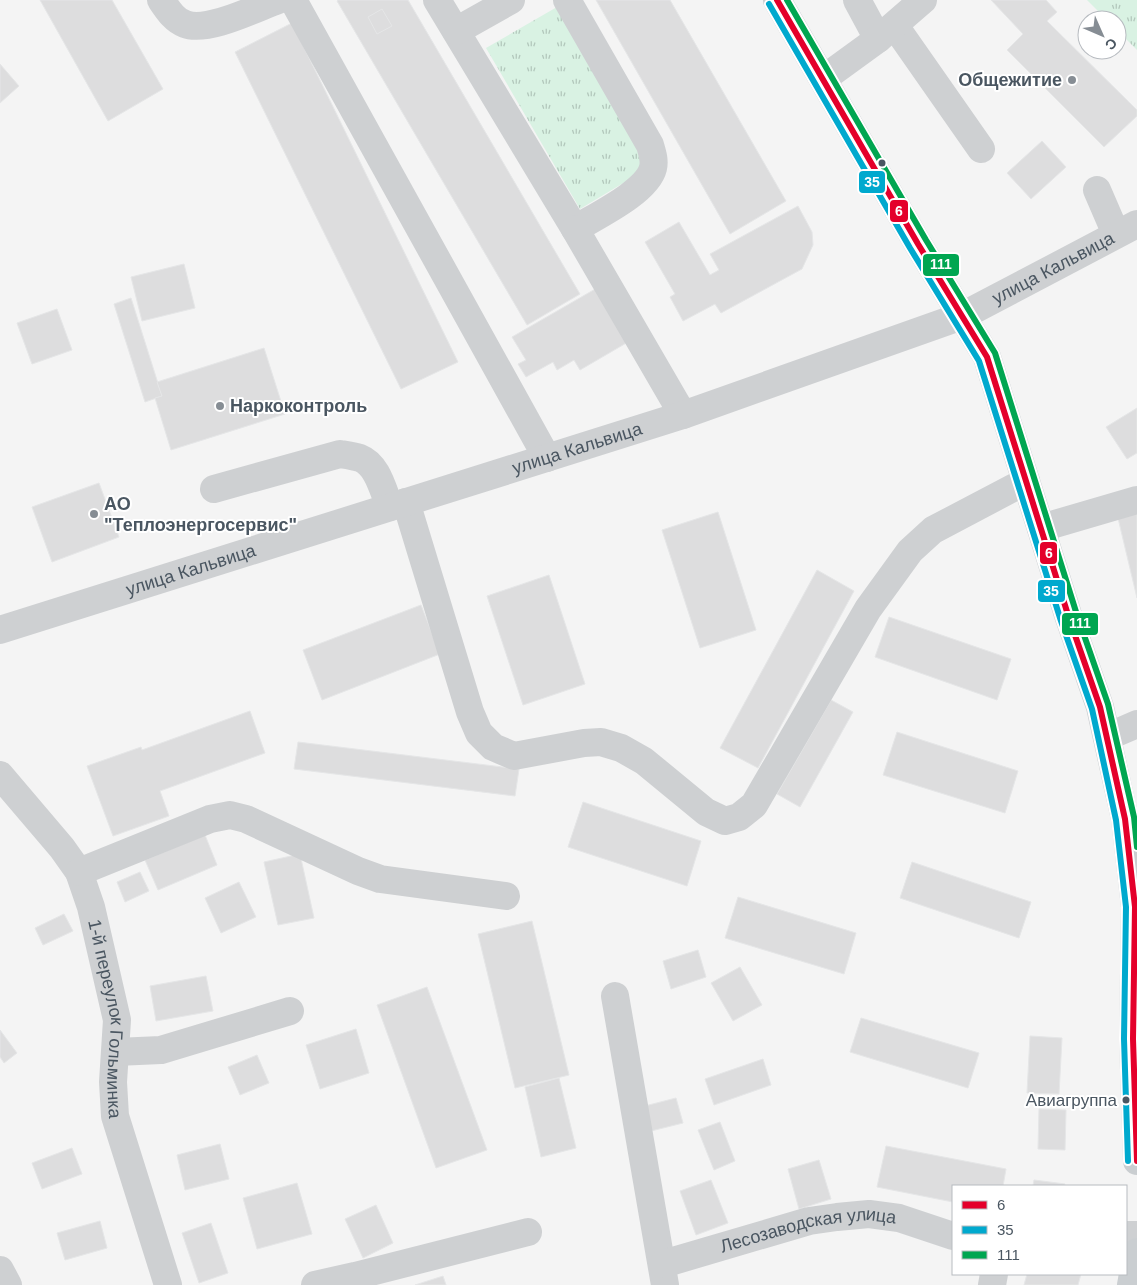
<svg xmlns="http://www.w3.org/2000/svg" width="1137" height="1285" font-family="Arial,sans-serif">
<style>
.park{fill:url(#park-tufts)}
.building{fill:#ddddde;stroke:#e5e6e7}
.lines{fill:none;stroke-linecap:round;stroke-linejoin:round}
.minor{stroke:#ced0d2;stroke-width:28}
.major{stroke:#caced1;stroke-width:28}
.bus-1-casing{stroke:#fff;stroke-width:10}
.bus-2-casing{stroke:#fff;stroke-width:10}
.bus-3-casing{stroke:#fff;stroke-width:10}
.bus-1{stroke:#e4002b;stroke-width:6}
.bus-2{stroke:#00a9ce;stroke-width:6}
.bus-3{stroke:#00a651;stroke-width:6}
.poi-dot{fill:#868d94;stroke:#fff;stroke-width:2}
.bus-dot{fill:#4a5661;stroke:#fff;stroke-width:2}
.labels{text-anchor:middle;stroke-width:4;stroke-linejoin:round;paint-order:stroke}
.bus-label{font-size:17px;fill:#4a5661;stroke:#fff;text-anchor:end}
.poi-label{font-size:18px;font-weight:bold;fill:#4a5661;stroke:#fff;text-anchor:start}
.street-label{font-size:18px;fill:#4a5661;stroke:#fff}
.line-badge{stroke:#fff;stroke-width:2}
.badge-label{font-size:14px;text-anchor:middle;font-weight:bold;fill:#fff}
</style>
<defs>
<pattern id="park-tufts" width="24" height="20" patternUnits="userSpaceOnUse" patternTransform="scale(1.25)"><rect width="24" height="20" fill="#d9f2e3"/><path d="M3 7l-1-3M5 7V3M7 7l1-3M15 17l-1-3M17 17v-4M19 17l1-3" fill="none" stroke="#b2c7bb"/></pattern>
</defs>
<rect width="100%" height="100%" fill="#f4f4f4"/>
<g class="park">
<path d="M1087 0H1137V50L1117 30V20H1107Z"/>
<path d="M557 7 650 167 580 209 486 48Z"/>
</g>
<g class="building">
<path d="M40 0H112L163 89 108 121Z"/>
<path d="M338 0H408L580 294 527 325 337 1Z"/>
<path d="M596 0H670L786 201 730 234Z"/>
<path d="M991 0H1046L1057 12 1047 21 1137 110V116L1104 147 1007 50 1023 34Z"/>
<path d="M382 9 392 26 377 34 368 17Z"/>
<path d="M292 23 458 362 401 389 235 52Z"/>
<path d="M0 64 19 86 0 103Z"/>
<path d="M1042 141 1066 167 1031 199 1007 173Z"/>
<path d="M798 206 812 232 813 245 802 269 721 313 715 304 683 321 670 297 675 294 645 242 679 222 710 275 719 270 710 254Z"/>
<path d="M184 264 195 308 142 321 131 277Z"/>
<path d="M597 288 628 342 580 370 574 360 557 370 553 362 526 377 518 364 526 360 512 337Z"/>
<path d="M131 298 162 396 145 402 114 304Z"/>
<path d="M57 309 72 350 32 364 17 323Z"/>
<path d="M264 348 285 414 171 450 155 398 162 396 157 382Z"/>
<path d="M1137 408V453L1127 459 1106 427Z"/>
<path d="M99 483 119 537 52 562 32 507Z"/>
<path d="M1137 509V598L1117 514Z"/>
<path d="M718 512 756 630 700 648 662 530Z"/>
<path d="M817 570 854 591 758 768 720 748Z"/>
<path d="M549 575 585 684 523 705 487 596Z"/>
<path d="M421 605 440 654 322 700 303 650Z"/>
<path d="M889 617 1011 659 997 700 875 657Z"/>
<path d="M831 700 853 712 800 807 777 794Z"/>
<path d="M250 711 265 753 160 791 169 816 113 836 87 766 141 747 142 750Z"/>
<path d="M897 732 1018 771 1005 813 883 775Z"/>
<path d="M298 742 519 769 515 796 294 769Z"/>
<path d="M583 802 701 841 687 886 568 847Z"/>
<path d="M205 835 217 865 158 890 145 860Z"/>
<path d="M300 854 314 918 278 925 264 862Z"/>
<path d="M912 862 1031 902 1019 938 900 898Z"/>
<path d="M140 872 149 891 125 902 117 882Z"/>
<path d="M239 882 256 917 221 933 205 898Z"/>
<path d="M738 897 856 933 844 974 725 938Z"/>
<path d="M64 914 73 931 43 945 35 928Z"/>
<path d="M532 921 569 1075 515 1088 478 934Z"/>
<path d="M698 950 706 977 671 989 663 961Z"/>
<path d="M740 967 762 1005 733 1021 711 983Z"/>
<path d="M206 976 213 1011 156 1021 150 986Z"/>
<path d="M427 987 487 1150 436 1168 377 1005Z"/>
<path d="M861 1018 979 1053 968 1088 850 1052Z"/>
<path d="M356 1029 369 1073 320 1089 306 1045Z"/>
<path d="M0 1030 17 1053 4 1063 0 1057Z"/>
<path d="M1030 1036 1062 1038 1059 1094 1027 1093Z"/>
<path d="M257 1055 269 1083 240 1095 228 1067Z"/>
<path d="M763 1059 771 1085 714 1105 705 1079Z"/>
<path d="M559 1078 576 1148 541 1157 525 1087Z"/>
<path d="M676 1098 683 1123 651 1131 645 1106Z"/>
<path d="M1039 1109 1066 1110 1065 1150 1038 1149Z"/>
<path d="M720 1122 735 1161 714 1170 698 1130Z"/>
<path d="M220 1144 229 1179 185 1190 177 1155Z"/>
<path d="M886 1146 1006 1169 1003 1186H953V1202L877 1187Z"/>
<path d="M72 1148 82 1174 42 1189 32 1163Z"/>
<path d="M819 1160 831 1199 799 1209 788 1169Z"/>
<path d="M711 1180 728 1223 696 1235 680 1191Z"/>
<path d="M1034 1180 1065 1184 1064 1186H1033Z"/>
<path d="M297 1183 312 1234 257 1249 243 1198Z"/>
<path d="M376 1205 393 1243 363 1258 345 1219Z"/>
<path d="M100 1221 107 1248 65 1260 57 1233Z"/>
<path d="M211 1223 228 1273 199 1283 182 1233Z"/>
<path d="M1027 1274H1081L1078 1285H1024Z"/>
<path d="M443 1276 446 1285H415Z"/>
</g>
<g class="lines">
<g class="minor">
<path d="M161 0C168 10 174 20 185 24 207 33 256 8 278 0"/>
<path d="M293 0 547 458"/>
<path d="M437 0 575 229C596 216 647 192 653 168 655 160 652 152 650 145L567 0"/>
<path d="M857 0 878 39"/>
<path d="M895 26 981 149"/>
<path d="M456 31 511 0"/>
<path d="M823 79 878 39 923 0"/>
<path d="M1097 190 1116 234"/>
<path d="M575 229 683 415"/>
<path d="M214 489 340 454C346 455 353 456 360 458 378 465 383 491 390 507"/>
<path d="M406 502 470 712 479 733 493 747 514 756 584 743 601 742 621 748 644 761 706 812 725 821 739 817 754 805 868 609 910 551 933 530 1026 481"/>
<path d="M1041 528 1137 500"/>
<path id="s1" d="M0 630 683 415 962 316 1137 224"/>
<path d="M1107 737 1137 724"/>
<path id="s2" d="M0 775 62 848 79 872 91 907 117 1020 113 1082 115 1116 168 1285"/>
<path d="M79 872 210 819 230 815 246 819 358 871 380 879 506 896"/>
<path d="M615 996 665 1285"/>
<path d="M116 1052 161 1050 290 1011"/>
<path d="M1126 1235H1137"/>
<path id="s3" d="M663 1264 809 1221 837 1217 869 1214 899 1218 953 1236"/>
<path d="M0 1270 8 1285"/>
<path d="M315 1285 355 1276 528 1232"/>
<path d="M992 1285 994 1274"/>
</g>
<g class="major">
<path d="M777 0 918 244 987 357 1069 618 1100 707 1125 819 1135 907 1133 1039 1137 1161"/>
<path d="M1131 1285 1137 1252"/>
</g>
<g class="bus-1-casing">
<path id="bus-1" d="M777 0 918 244 987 357 1069 618 1100 707 1125 819 1135 907 1133 1039 1137 1161"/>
</g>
<g class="bus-2-casing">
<path id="bus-2" d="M769 4 910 248 979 361 1061 621 1092 709 1116 820 1126 907 1124 1039 1128 1161"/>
</g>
<g class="bus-3-casing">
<path id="bus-3" d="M787 0 926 240 995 353 1077 615 1108 704 1134 817 1137 847"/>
</g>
<use href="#bus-1" class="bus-1"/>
<use href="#bus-2" class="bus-2"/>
<use href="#bus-3" class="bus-3"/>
</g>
<g class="poi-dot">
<circle cx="1072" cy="80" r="5"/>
<circle cx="220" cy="406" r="5"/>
<circle cx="94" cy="514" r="5"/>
</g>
<g class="bus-dot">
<circle cx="882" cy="163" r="4.5"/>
<circle cx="1126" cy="1100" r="4.5"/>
</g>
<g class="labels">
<g class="bus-label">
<text x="1117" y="1106">Авиагруппа</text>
</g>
<g class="poi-label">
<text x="1062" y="86" text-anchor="end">Общежитие</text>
<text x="230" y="412">Наркоконтроль</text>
<text x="104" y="510">АО<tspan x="104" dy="21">"Теплоэнергосервис"</tspan></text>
</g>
<g class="street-label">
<text dy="6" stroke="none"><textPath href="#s1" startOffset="1115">улица Кальвица</textPath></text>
<text dy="6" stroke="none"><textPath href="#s1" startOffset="605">улица Кальвица</textPath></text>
<text dy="6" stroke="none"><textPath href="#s1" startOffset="200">улица Кальвица</textPath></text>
<text dy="6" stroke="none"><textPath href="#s2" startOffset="276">1-й переулок Гольминка</textPath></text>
<text dy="6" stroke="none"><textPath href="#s3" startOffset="150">Лесозаводская улица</textPath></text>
</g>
</g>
<g class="line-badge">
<rect x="858" y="170" width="28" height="24" rx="5" fill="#00a9ce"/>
<rect x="889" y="199" width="20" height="24" rx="5" fill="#e4002b"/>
<rect x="922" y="253" width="38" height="24" rx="5" fill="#00a651"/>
<rect x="1039" y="541" width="19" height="24" rx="5" fill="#e4002b"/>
<rect x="1037" y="579" width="29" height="24" rx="5" fill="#00a9ce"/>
<rect x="1061" y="612" width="38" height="24" rx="5" fill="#00a651"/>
</g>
<g class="badge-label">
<text x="872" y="187">35</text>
<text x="899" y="216">6</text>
<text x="941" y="269">111</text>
<text x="1049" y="558">6</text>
<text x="1051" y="596">35</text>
<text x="1080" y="628">111</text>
</g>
<rect x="952" y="1185" width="175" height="90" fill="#ffffff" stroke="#b7bbc0"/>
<rect x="962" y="1201" width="25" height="8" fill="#e4002b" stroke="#b7bbc0"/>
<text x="997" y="1210" font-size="15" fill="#4a5661">6</text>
<rect x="962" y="1226" width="25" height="8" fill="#00a9ce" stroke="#b7bbc0"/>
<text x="997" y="1235" font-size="15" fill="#4a5661">35</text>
<rect x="962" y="1251" width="25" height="8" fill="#00a651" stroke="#b7bbc0"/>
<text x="997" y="1260" font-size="15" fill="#4a5661">111</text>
<g transform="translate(1102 35) rotate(135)"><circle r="24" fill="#ffffff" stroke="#b7bbc0"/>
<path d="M0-4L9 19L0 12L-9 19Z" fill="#868d94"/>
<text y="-8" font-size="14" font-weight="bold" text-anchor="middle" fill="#4a5661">С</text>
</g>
</svg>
